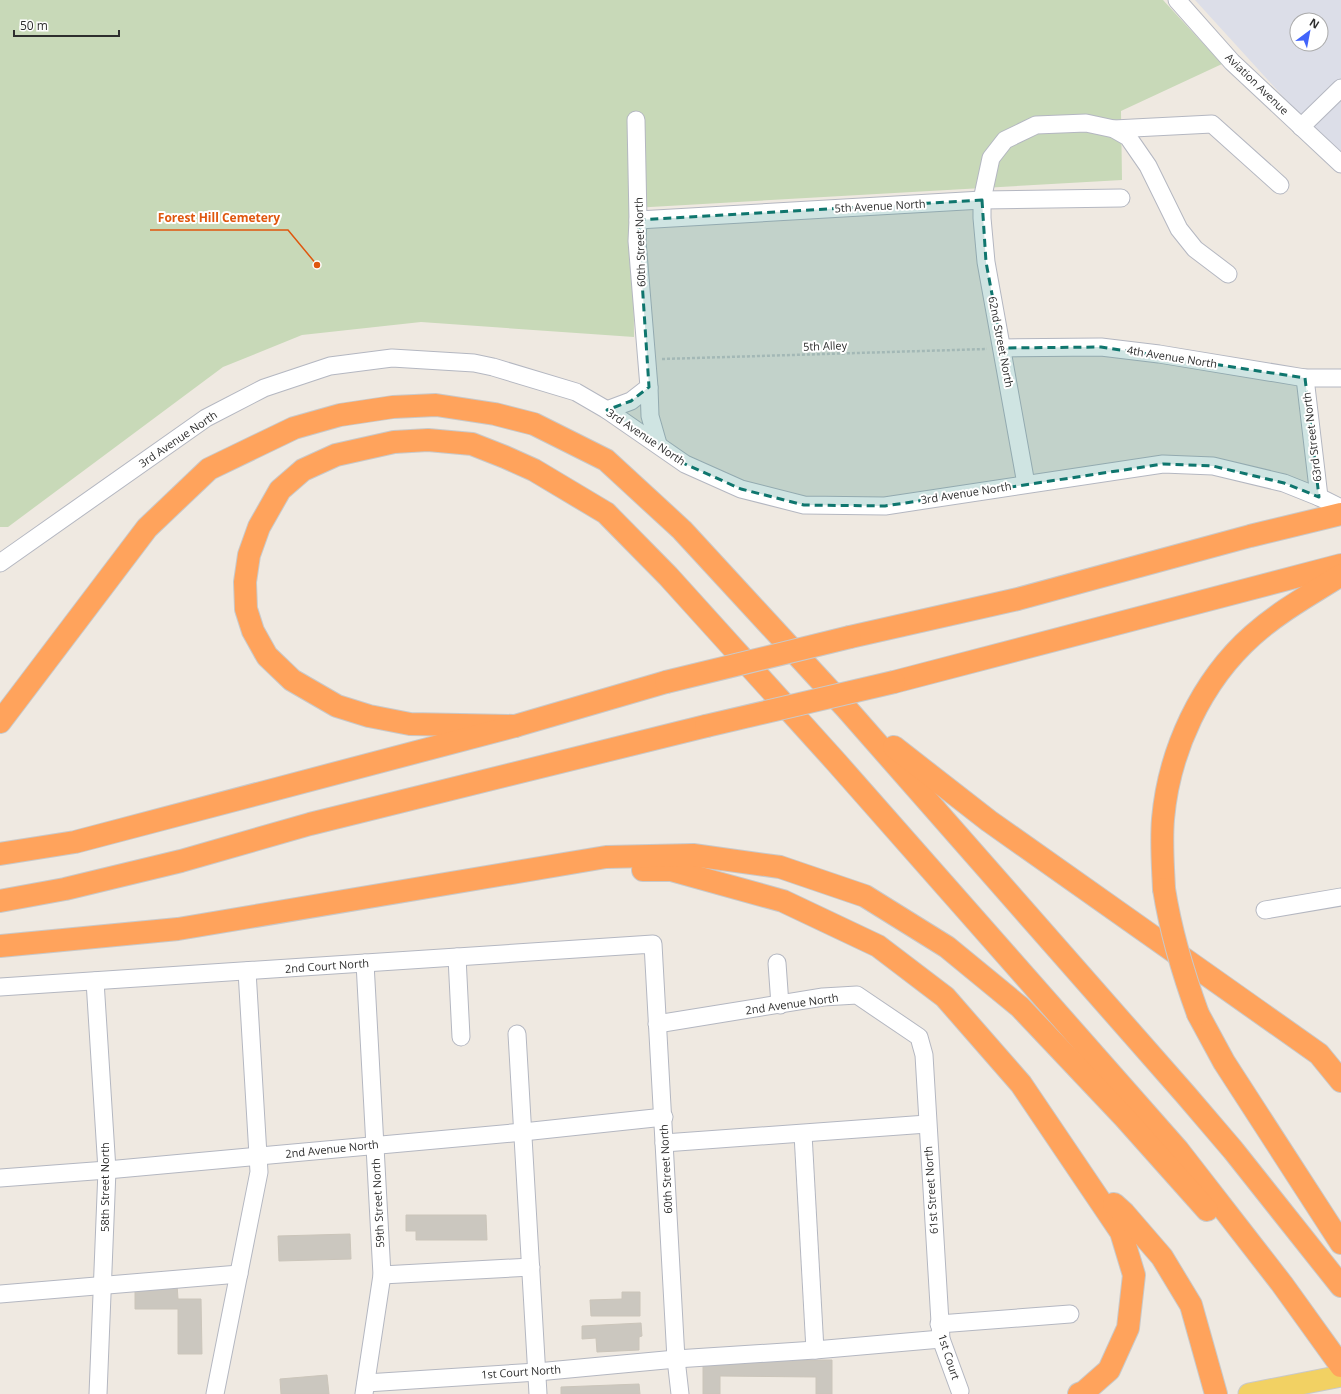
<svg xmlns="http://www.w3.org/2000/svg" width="1341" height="1394" font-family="'Open Sans',sans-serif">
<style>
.airport{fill:#dcdee8;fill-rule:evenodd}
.cemetery{fill:#c8d9b8}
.building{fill:#cbc7bf;stroke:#cbc5ba}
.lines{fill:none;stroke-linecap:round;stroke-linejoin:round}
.minor-casing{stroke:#b4b7c1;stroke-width:19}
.major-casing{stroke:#c9c9c9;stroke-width:23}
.highway-casing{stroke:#c9c9c9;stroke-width:24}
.path{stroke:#c9c9c9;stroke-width:2.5;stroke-dasharray:3 2;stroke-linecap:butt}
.minor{stroke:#fff;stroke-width:17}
.major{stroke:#f2d163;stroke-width:21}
.highway{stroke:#ffa35c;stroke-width:22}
.highway-bridge-casing{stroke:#c9c9c9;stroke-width:24;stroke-linecap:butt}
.highway-bridge{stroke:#ffa35c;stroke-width:22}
.marked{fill:#0f766e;fill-opacity:0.2;stroke:#0f766e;stroke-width:3;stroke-dasharray:8 5;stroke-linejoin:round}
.labels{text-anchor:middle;stroke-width:4;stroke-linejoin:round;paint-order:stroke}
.street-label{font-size:11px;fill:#2e2e2e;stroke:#fff}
.leader{fill:none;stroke:#df570e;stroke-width:1.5}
.callout-dot{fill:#df570e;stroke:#fff;stroke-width:1.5}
.callout-label{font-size:12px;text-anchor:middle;font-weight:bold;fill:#df570e;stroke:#fff;stroke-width:4;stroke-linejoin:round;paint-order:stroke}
</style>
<rect width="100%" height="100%" fill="#efe9e1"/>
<path class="airport" d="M1195 0H1341V156L1319 136ZM1297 20H1321V44H1297Z"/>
<path class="cemetery" d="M0 0H1163L1222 64 1121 111 1122 180 633 208 634 337 421 322 302 335 223 367 8 527H0Z"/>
<g class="building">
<path d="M406 1215H486L487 1240H416V1231H406Z"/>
<path d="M350 1234 351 1259 279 1261 278 1236Z"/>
<path d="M135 1284H177L178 1299H201L202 1354H178V1309H135Z"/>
<path d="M622 1292H640V1316H591L590 1300 622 1299Z"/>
<path d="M641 1323 642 1336 639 1337V1350L597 1352 596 1338 582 1339V1326Z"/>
<path d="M703 1360H832V1394H816V1377L720 1376V1394H703Z"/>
<path d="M327 1375 329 1394H281L280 1379Z"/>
<path d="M639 1384 640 1394H561V1387Z"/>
</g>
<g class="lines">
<g class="minor-casing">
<g id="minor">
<path d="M1177 0 1232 62 1341 164"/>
<path d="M1301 127 1341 88"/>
<path d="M1114 129 1212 124 1280 185"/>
<path d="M638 220 982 200 1121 198"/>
<path d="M1002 348 1101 347 1159 354 1305 378H1341"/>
<path d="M1305 378 1319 497"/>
<path d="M649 387 650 416 658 444"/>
<path d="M607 410 631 401 649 387 637 241 638 220 636 120"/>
<path d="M1026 484 986 262 982 218V200L991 158 1005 140 1036 125 1086 123 1114 129 1128 137 1148 166 1179 229 1195 249 1228 274"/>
<path d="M0 563 206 418 264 388 330 366 392 358 474 363 493 367 576 392 607 410 685 464 741 489 804 505 885 506 1163 464 1213 466 1284 483 1319 497 1341 508"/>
<path d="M1265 910 1341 897"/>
<path d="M457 957 461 1037"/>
<path d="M777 963 780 1005"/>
<path d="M95 981 107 1170 98 1394"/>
<path d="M0 987 653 944 676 1359 680 1394"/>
<path d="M657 1024 823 997 857 995 919 1037 924 1055 941 1339 960 1391"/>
<path d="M517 1034 538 1394"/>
<path d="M803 1134 815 1350"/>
<path d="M664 1143 927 1124"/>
<path d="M0 1178 107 1170 523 1132 664 1117"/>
<path d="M382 1275 531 1267"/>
<path d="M0 1294 239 1274"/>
<path d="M939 1324 1070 1314"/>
<path d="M366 1383 537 1372 676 1359 815 1350 941 1339"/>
<path d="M215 1394 259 1172 247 971"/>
<path d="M364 1394 382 1275 365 963"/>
</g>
</g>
<g class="major-casing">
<path id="major" d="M1249 1394 1341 1376"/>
</g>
<g class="highway-casing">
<g id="highway">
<path d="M850 637 1018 599 1250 536 1341 514"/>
<path d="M894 682 1341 565"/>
<path d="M0 722 147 528 209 469 294 428 340 415 393 407 436 405 495 414 534 424 606 460 682 530 846 708 1186 1095 1233 1150 1341 1286"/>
<path d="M515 726 410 724 369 716 337 706 292 680 267 656 253 631 246 609 245 582 249 555 259 527 280 490 303 470 336 455 394 442 428 440 472 444 505 457 534 470 606 513 668 576 837 763 1178 1150 1282 1284 1341 1366"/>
<path d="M894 747 989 821 1319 1054 1341 1081"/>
<path d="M0 854 75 842 515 726 666 682"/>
<path d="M643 870H671L783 901 878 946 945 997 1021 1084 1121 1232 1134 1275 1128 1328 1109 1370 1084 1392 1079 1394"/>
<path d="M1164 889C1163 866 1161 843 1163 819 1169 751 1201 681 1253 635 1280 611 1311 594 1341 575"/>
<path d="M0 901 65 889 181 861 310 824 706 726"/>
<path d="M0 946 178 929 606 857 693 855 780 867 865 896 947 947 1020 1007 1124 1117 1207 1210"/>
<path d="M1198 1014 1224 1062 1341 1243"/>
<path d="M1114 1204 1124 1213 1162 1257 1191 1305 1216 1394"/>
</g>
</g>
<path class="path" d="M662 359 987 349"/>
<use href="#minor" class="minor"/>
<use href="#major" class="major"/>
<use href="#highway" class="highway"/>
<g class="highway-bridge-casing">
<g id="highway-bridge">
<path d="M666 682 850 637"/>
<path d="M706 726 894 682"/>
<path d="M1164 889C1171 933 1183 973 1198 1014"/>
</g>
</g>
<use href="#highway-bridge" class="highway-bridge"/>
</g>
<path class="marked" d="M982 200 986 262 1002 348 1101 347 1305 378 1319 497 1284 483 1213 466 1163 464 885 506 804 505 741 489 685 464 607 410 631 401 649 387 638 220Z"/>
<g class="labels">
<g class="street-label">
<text transform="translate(1257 84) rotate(44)" y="4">Aviation Avenue</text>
<text transform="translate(880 206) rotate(-3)" y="4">5th Avenue North</text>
<text transform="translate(640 242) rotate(-92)" y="4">60th Street North</text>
<text transform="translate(1001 342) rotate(79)" y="4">62nd Street North</text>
<text transform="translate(825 346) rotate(-2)" y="4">5th Alley</text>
<text transform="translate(1172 357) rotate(9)" y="4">4th Avenue North</text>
<text transform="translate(646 437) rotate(34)" y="4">3rd Avenue North</text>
<text transform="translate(1312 437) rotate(-97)" y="4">63rd Street North</text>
<text transform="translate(178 439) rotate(-34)" y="4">3rd Avenue North</text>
<text transform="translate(966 493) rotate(-9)" y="4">3rd Avenue North</text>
<text transform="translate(327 966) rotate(-4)" y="4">2nd Court North</text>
<text transform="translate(792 1004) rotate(-8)" y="4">2nd Avenue North</text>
<text transform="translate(332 1149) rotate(-6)" y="4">2nd Avenue North</text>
<text transform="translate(666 1169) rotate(-93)" y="4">60th Street North</text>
<text transform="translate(105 1187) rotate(-90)" y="4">58th Street North</text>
<text transform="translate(931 1190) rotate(-94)" y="4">61st Street North</text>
<text transform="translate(378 1203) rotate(-93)" y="4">59th Street North</text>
<text transform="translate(949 1357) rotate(72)" y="4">1st Court</text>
<text transform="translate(521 1372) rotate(-4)" y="4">1st Court North</text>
</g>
</g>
<path class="leader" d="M317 265L288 230H150"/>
<circle class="callout-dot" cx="317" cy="265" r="4"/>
<g class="callout-label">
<text x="219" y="222">Forest Hill Cemetery</text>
</g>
<g transform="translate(1309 32) rotate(32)"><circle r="19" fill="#ffffff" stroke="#ababab"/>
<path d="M0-3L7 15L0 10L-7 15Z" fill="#4264fb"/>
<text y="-6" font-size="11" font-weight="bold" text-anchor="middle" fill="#2e2e2e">N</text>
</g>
<path d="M14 30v6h105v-6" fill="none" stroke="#2e2e2e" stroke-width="2"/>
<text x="20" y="30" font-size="12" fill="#2e2e2e" stroke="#ffffff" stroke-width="3" paint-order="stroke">50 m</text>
</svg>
